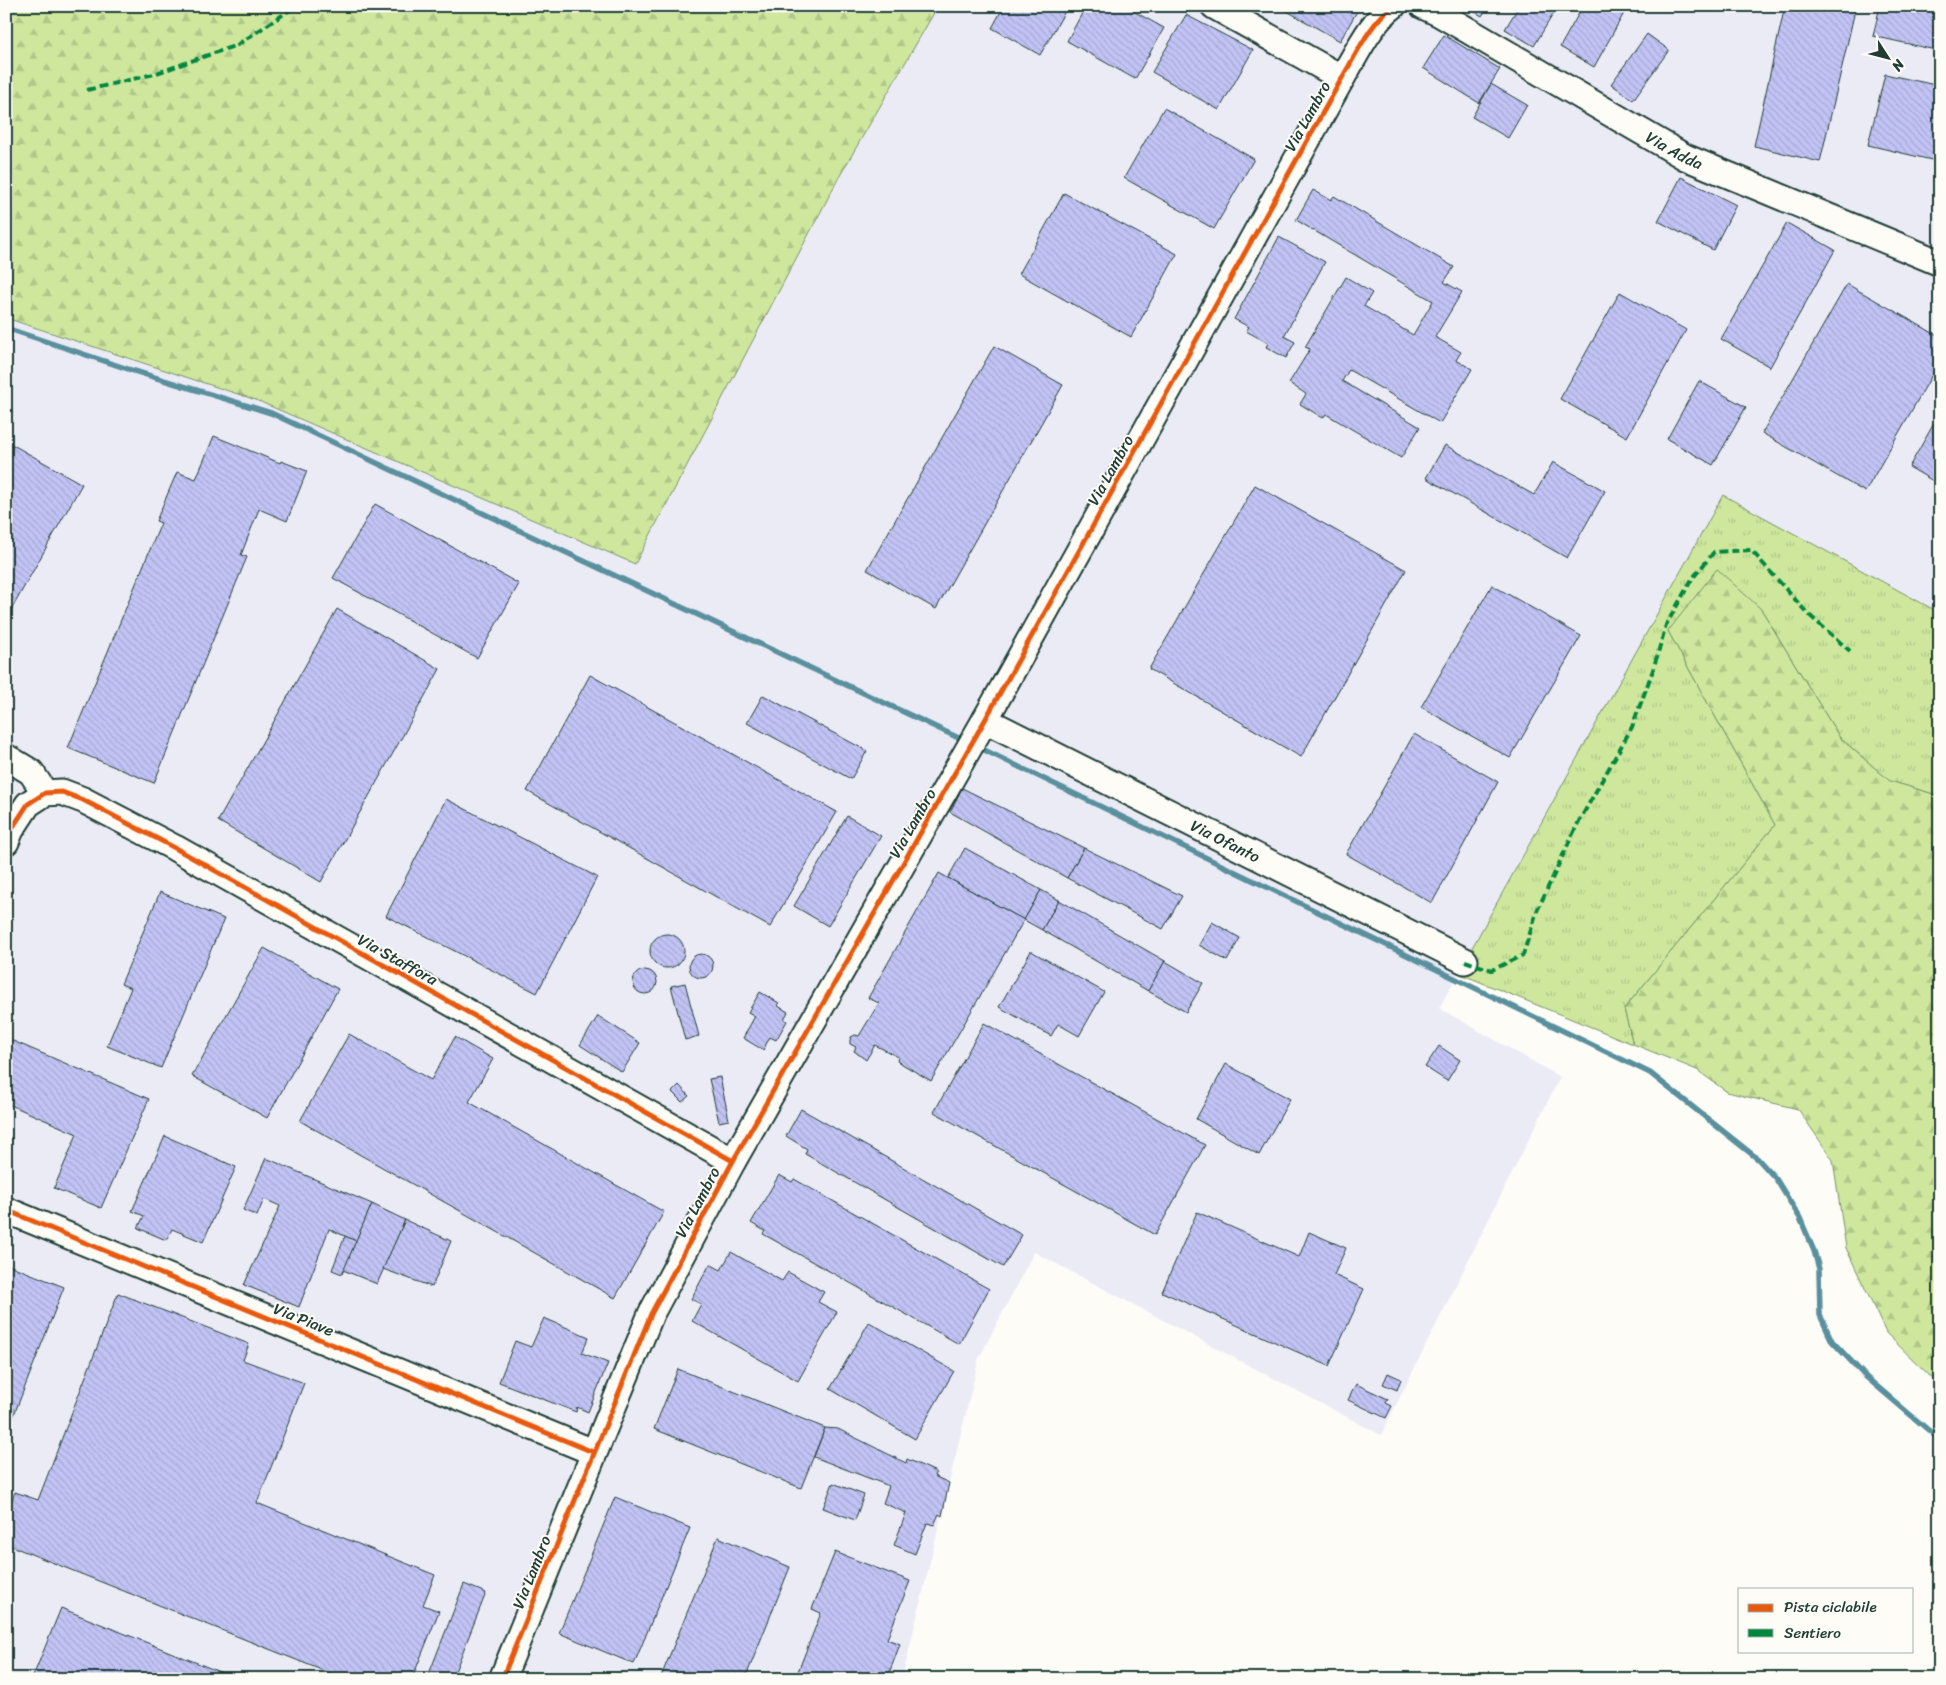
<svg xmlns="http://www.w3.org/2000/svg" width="1946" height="1685" font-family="Sriracha,sans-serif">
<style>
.built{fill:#ebebf6}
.grass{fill:url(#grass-tufts);stroke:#769268}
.forest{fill:url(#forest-firs);stroke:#769268}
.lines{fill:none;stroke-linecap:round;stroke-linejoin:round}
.stream{stroke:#5a909d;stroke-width:5.5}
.building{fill:url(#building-back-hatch);stroke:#1f3d34}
.minor-casing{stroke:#1f3d34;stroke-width:29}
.minor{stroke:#fdfcf7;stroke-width:25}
.quiet{stroke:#00873e;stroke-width:4;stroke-dasharray:8 4;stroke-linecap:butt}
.cycleway-casing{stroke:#fdfcf7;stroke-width:8}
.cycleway{stroke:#e8590c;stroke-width:5}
.labels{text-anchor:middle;stroke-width:4;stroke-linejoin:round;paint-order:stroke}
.street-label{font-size:16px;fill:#1f3d34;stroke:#fdfcf7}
</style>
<defs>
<pattern id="grass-tufts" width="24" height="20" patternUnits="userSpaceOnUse" patternTransform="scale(1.25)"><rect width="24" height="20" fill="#cee79d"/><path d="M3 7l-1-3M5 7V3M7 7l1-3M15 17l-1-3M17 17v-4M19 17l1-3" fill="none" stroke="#b0c788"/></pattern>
<pattern id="forest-firs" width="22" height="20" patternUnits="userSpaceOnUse" patternTransform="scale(1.25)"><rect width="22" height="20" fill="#cee79d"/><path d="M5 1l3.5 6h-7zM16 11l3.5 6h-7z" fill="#b0c788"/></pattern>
<pattern id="building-back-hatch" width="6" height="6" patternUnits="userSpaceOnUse" patternTransform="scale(1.25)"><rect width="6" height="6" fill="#c2c3f5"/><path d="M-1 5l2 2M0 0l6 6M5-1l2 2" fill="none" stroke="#a6a8d3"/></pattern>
</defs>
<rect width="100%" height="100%" fill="#fdfcf7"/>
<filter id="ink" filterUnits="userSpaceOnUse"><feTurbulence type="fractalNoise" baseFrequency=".02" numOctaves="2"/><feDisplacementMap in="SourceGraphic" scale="10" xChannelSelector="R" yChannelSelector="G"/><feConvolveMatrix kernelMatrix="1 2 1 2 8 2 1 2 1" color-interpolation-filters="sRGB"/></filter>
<g filter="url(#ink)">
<path class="built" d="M938 6H1940V613L1723 496 1439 1008 1560 1077 1381 1435 1034 1252 979 1358 902 1679H6V318L256 400 838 179Z"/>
<path class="grass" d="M1723 495 1940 613V796L1890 781 1840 738 1761 609 1668 631 1775 825 1624 1009 1633 1044 1458 973Z"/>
<g class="forest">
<path d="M6 6H938L838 179 635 564 256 400 6 318Z"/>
<path d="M1717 569 1761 609 1840 738 1890 781 1940 796V890L1935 899 1940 904V1386L1886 1333 1846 1248 1833 1160 1798 1109 1727 1092 1697 1070 1633 1044 1624 1009 1775 825 1668 631Z"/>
</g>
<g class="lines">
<g class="stream">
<path d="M6 328 131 370 271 413 965 741"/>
<path d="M976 746 1650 1073 1758 1159 1776 1179 1800 1218 1814 1251 1819 1269 1820 1315 1832 1341 1866 1377 1940 1440"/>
</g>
</g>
<g class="building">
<path d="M1004 6H1068L1040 55 992 28Z"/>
<path d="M1086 6H1124L1164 28 1135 79 1067 41Z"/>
<path d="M1278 6H1360L1340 41Z"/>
<path d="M1465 6H1488L1482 16Z"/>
<path d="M1519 6H1558L1534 46 1505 29Z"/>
<path d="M1583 6H1628L1594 67 1560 47Z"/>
<path d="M1785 6H1856L1820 162 1754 146Z"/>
<path d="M1880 6H1940V51L1873 36Z"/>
<path d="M1186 15 1253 50 1219 110 1152 72Z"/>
<path d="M1647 34 1669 50 1633 100 1611 84Z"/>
<path d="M1444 35 1500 69 1479 103 1423 68Z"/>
<path d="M1885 74 1940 86V162L1868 145Z"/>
<path d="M1491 84 1527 105 1508 138 1472 117Z"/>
<path d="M1164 108 1254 159 1214 229 1124 178Z"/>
<path d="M1681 177 1736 205 1713 250 1658 221Z"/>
<path d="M1313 190 1331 200 1334 196 1454 267 1444 282 1462 292 1435 337 1461 352 1456 360 1472 369 1440 423 1349 370 1342 381 1420 427 1401 458 1326 414 1323 418 1300 404 1306 394 1289 383 1310 349 1305 347 1346 277 1372 293 1364 306 1413 335 1433 301 1296 220Z"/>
<path d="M1064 193 1177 254 1131 337 1019 274Z"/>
<path d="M1787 223 1835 250 1770 367 1721 339Z"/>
<path d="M1279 237 1325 262 1284 336 1295 342 1286 358 1266 347 1268 343 1246 331 1249 327 1234 319Z"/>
<path d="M1847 284 1940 337V361L1865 492 1762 433Z"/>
<path d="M1620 292 1686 330 1627 437 1560 399Z"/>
<path d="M994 346 1063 385 936 609 867 570Z"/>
<path d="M1699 381 1746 407 1713 465 1667 439Z"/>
<path d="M1940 413V485L1909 467Z"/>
<path d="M214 436 280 463 281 461 307 471 287 521 259 509 241 555 247 557 154 783 68 748 161 523 156 521 177 472 196 479Z"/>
<path d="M6 441 82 484 6 619Z"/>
<path d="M1445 445 1534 495 1553 462 1605 491 1567 558 1426 478Z"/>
<path d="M1255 485 1406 570 1301 757 1149 669Z"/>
<path d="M375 504 519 584 477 658 333 578Z"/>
<path d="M1492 585 1581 636 1510 758 1421 707Z"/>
<path d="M337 609 440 669 321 882 218 821Z"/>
<path d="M590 675 837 812 770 927 527 791Z"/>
<path d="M763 695 867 751 851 779 747 723Z"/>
<path d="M1414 734 1498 782 1432 903 1346 854Z"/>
<path d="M962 788 1084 848 1067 878 950 812Z"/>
<path d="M446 799 597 877 537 993 386 916Z"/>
<path d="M847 816 881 836 828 926 794 906Z"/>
<path d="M965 848 1041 890 1024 920 948 878Z"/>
<path d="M1084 848 1182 896 1163 929 1067 878Z"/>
<path d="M939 873 1024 920 931 1081 897 1061 898 1057 875 1045 866 1060 854 1051 856 1047 850 1044V1040L851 1037 855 1035 859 1036 879 1003 868 998Z"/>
<path d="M1041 890 1059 900 1042 930 1024 920Z"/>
<path d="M160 892 224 919 161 1068 107 1046 131 988 121 984Z"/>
<path d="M1059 900 1165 961 1148 991 1042 930Z"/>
<path d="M1212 922 1240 938 1227 961 1199 945Z"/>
<circle cx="667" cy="951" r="17"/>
<path d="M264 948 338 989 267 1118 192 1076Z"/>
<path d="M1031 951 1104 992 1079 1036 1058 1024 1051 1036 999 1007Z"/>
<circle cx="701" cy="966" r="12"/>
<path d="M1165 961 1203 983 1186 1012 1148 991Z"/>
<circle cx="645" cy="982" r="12"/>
<path d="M685 983 699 1036 685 1040 671 986Z"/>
<path d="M760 992 779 1003 778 1006 788 1012 784 1019 787 1021 776 1040 770 1037 763 1050 743 1038 755 1016 748 1012Z"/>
<path d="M598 1016 640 1043 622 1072 580 1045Z"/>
<path d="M984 1023 1205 1145 1155 1235 934 1112Z"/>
<path d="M349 1034 431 1080 455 1037 493 1059 469 1102 664 1212 615 1298 300 1121Z"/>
<path d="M6 1038 149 1099 101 1208 54 1188 77 1134 6 1103Z"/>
<path d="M1439 1046 1460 1060 1447 1081 1425 1067Z"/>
<path d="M1226 1064 1290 1099 1259 1155 1196 1119Z"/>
<path d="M720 1077 729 1120 719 1122 709 1079Z"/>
<path d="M679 1085 689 1096 682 1102 672 1092Z"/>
<path d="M801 1109 1022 1235 1003 1267 805 1154 807 1149 786 1136Z"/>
<path d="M6 1135 12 1138 6 1150Z"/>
<path d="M165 1136 236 1167 203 1242 172 1229 166 1240 138 1228 144 1216 132 1211Z"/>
<path d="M266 1158 372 1204 356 1241 329 1229 299 1307 244 1285 280 1206 264 1199 257 1216 243 1210Z"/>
<path d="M779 1175 792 1182 794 1179 989 1289 959 1344 763 1234 765 1231 751 1223Z"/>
<path d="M372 1204 405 1220 377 1284 343 1270Z"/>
<path d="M1197 1212 1299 1257 1309 1232 1346 1248 1334 1275 1364 1289 1329 1366 1162 1292Z"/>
<path d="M405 1220 451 1241 432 1287 383 1269Z"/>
<path d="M345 1236 356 1241 342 1274 332 1270Z"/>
<path d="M731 1252 782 1281 788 1272 824 1292 818 1302 837 1312 798 1381 692 1321 701 1304 691 1299 710 1264 721 1270Z"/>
<path d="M6 1264 64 1287 6 1435Z"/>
<path d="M118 1293 249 1344 243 1360 304 1383 257 1503 435 1575 423 1605 439 1611 412 1679H344L6 1544V1516L15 1492 38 1500Z"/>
<path d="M544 1318 589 1337 582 1353 608 1363 588 1412 577 1407 576 1412 499 1382 515 1341 531 1347Z"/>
<path d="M869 1322 954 1371 915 1439 830 1389Z"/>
<path d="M678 1369 825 1428 801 1488 654 1429Z"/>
<path d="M1388 1373 1401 1379 1397 1390 1383 1384Z"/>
<path d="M1356 1384 1388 1399 1386 1403 1392 1406 1386 1418 1348 1400Z"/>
<path d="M825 1428 838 1429 906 1463 907 1459 936 1472 934 1476 949 1483 942 1516 939 1514 934 1525 927 1523 915 1554 894 1545 906 1513 883 1503 889 1486 814 1457Z"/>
<path d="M833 1483 864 1495 855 1520 823 1508Z"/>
<path d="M615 1497 690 1528 634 1664 559 1633Z"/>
<path d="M718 1537 790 1567 745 1679H660Z"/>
<path d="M835 1552 910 1581 887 1639 900 1644 887 1679H795L821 1613 812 1609Z"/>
<path d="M464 1584 486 1593 452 1679H427Z"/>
<path d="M61 1608 237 1679H32Z"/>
</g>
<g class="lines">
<g class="minor-casing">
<g id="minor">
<path d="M1214 6 1342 78"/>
<path id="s1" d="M1423 6 1440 14 1685 157 1940 263"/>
<path id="s2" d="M985 720 1465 961"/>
<path d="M6 757 31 772 45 793"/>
<path d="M6 842 11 830 28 804 45 793 62 792 83 800 175 848 733 1161"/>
<path d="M6 1210 593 1452"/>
<path d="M502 1679 651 1314 733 1161 985 720 1342 78C1357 53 1370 23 1393 6"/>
</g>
</g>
<use href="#minor" class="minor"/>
<g class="quiet">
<path d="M87 90 154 74 237 45 296 6"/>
<path d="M1465 961 1492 970 1523 955 1537 911 1577 825 1632 727 1653 670 1666 625 1692 579 1714 552 1751 550 1808 614 1850 651"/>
</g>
<g class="cycleway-casing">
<g id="cycleway">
<path d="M6 842 11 830 28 804 45 793 62 792 83 800 175 848 733 1161"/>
<path d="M6 1210 593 1452"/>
<path d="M502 1679 651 1314 733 1161 985 720 1342 78C1357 53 1370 23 1393 6"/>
</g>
</g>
<use href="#cycleway" class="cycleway"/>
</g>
</g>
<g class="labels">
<g class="street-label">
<text transform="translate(1307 116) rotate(-61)" y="6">Via Lambro</text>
<text dy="6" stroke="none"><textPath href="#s1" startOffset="290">Via Adda</textPath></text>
<text transform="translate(1110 470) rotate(-61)" y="6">Via Lambro</text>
<text transform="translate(912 823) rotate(-60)" y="6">Via Lambro</text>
<text dy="6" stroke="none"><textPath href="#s2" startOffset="269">Via Ofanto</textPath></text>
<text transform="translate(398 959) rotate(29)" y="6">Via Staffora</text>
<text transform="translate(697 1202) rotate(-62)" y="6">Via Lambro</text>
<text transform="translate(304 1319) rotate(22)" y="6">Via Piave</text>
<text transform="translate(531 1572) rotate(-68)" y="6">Via Lambro</text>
</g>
</g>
<rect width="1946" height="1685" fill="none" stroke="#fdfcf7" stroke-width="25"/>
<rect x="12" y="12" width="1921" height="1660" fill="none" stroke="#1f3d34" stroke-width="2" filter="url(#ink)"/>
<rect x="1738" y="1588" width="175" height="65" fill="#fdfcf7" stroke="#a4b0a9"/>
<rect x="1748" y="1604" width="25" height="8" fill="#e8590c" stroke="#a4b0a9"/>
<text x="1784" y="1612" font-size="15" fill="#1f3d34">Pista ciclabile</text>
<rect x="1748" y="1629" width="25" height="8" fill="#00873e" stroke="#a4b0a9"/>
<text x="1784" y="1638" font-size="15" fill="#1f3d34">Sentiero</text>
<g transform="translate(1888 58) rotate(126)" stroke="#fdfcf7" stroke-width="4" paint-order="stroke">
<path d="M0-4L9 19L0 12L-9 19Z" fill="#1f3d34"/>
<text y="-8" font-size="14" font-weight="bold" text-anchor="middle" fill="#1f3d34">N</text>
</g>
</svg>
